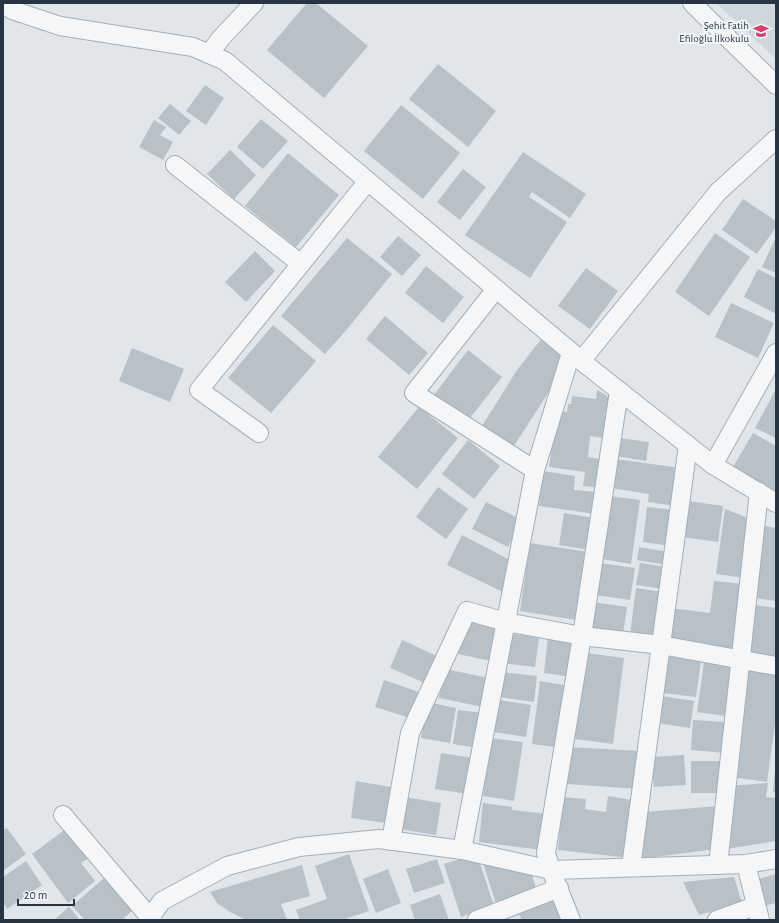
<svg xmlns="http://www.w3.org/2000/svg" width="779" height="923" font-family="'Alegreya Sans',sans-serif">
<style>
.built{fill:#cfd6dc}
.building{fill:#b8c0c8}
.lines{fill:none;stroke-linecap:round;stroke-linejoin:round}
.minor-casing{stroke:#a6aeb5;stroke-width:20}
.minor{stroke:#f4f6f8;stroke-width:18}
.labels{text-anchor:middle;stroke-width:4;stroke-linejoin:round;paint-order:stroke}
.poi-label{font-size:11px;fill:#283643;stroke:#f1f5f8;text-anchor:end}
</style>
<rect width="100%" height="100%" fill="#e1e6ea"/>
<path class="built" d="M716 3H776V59Z"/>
<g class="building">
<path d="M307 3H316L368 46 324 98 267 50Z"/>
<path d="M438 64 496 111 468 147 409 99Z"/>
<path d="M205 85 224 98 206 125 186 111Z"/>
<path d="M170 104 191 121 179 135 158 118Z"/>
<path d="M401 105 460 153 423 199 364 151Z"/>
<path d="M261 119 288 141 263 169 237 147Z"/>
<path d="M154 120 166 127 160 135 173 142 163 160 139 147Z"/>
<path d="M230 150 256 175 234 199 207 174Z"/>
<path d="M523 152 586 194 570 218 532 192 529 197 567 222 530 278 465 235Z"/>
<path d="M288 153 339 195 296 247 245 206Z"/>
<path d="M463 169 486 187 460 220 437 202Z"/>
<path d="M743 199 776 221V227L757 254 722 230Z"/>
<path d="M715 233 750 257 709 316 675 292Z"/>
<path d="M398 236 421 255 402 276 380 257Z"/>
<path d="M776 237V273L762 267Z"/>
<path d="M347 238 392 274 348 328 325 354 281 316Z"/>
<path d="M255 251 275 271 246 302 225 282Z"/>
<path d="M426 266 464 297 443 323 405 293Z"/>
<path d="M586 268 618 291 590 329 558 306Z"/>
<path d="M758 269 776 278V314L744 297Z"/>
<path d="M731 303 774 323 758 358 715 337Z"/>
<path d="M385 316 428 353 409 375 366 339Z"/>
<path d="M273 325 316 361 271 413 228 378Z"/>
<path d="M542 338 563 353 550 390 512 449 480 429 517 370Z"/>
<path d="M132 348 184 369 170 402 119 381Z"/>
<path d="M468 350 502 377 467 422 433 396Z"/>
<path d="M776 389V438L755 428Z"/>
<path d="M597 390 616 401 611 439 590 436 588 457 605 460 600 488 583 486 585 472 549 467 556 417 561 418 562 411 567 412 568 404H571L572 396 596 399Z"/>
<path d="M419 407 458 438 417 489 378 457Z"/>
<path d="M753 433 776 446V492L733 467Z"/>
<path d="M619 438 649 442 646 461 616 456Z"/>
<path d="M468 440 500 466 474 499 442 474Z"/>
<path d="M615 459 681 468 676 506 648 502 649 494 611 488Z"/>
<path d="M543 471 575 476 574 490 598 492 596 514 539 506Z"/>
<path d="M438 487 468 509 446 539 416 517Z"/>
<path d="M610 496 640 500 631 564 602 559Z"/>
<path d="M688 501 723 506 718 542 683 537Z"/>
<path d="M486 502 522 520 508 547 472 529Z"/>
<path d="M647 507 675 510 671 546 643 542Z"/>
<path d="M725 509 753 520 746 578 716 574Z"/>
<path d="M564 513 595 518 591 550 559 545Z"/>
<path d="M764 526 776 528V601L754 598Z"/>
<path d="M462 535 514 562 505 593 447 565Z"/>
<path d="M530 543 594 553 583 621 520 611Z"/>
<path d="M639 547 669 552 667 565 637 560Z"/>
<path d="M600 563 635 568 630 600 595 595Z"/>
<path d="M640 563 667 567 663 589 636 585Z"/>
<path d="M714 581 744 584 737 653 665 644 670 608 710 613Z"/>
<path d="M636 588 663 592 657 639 630 635Z"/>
<path d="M593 602 627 607 623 634 590 630Z"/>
<path d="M755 605 776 608V662L749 658Z"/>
<path d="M466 616 502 624 495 662 458 654Z"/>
<path d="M508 633 539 638 535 667 503 663Z"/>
<path d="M548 636 576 640 571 677 544 673Z"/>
<path d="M402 640 437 656 425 683 390 668Z"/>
<path d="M586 653 624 658 613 744 575 739Z"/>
<path d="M667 656 701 661 696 697 662 693Z"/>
<path d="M704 662 732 666 725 716 697 712Z"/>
<path d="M745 668 776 672V717L767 782 731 777Z"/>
<path d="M445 669 489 678 483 707 439 698Z"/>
<path d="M502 672 537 676 534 702 499 697Z"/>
<path d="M384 680 419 692 410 718 375 707Z"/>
<path d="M540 681 570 686 562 748 532 744Z"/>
<path d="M661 696 694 701 690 728 657 723Z"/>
<path d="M498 700 531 705 526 737 493 732Z"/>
<path d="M427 702 456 708 450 743 421 738Z"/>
<path d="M458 710 483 713 478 748 453 744Z"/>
<path d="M693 720 727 722 725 753 691 750Z"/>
<path d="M491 738 523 742 514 801 483 796Z"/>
<path d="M568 747 641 751 639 789 566 784Z"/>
<path d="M441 753 473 758 468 794 435 789Z"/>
<path d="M684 755 686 785 654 787 651 757Z"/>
<rect x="691" y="761" width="30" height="32"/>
<path d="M775 772H776V792H773Z"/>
<path d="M356 781 391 787 386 823 351 818Z"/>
<path d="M768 783 766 797 776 798V841L726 849 730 786Z"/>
<path d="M608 796 637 801 630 858 558 850 563 797 586 799 585 809 606 812Z"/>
<path d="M404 797 441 803 436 835 399 829Z"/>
<path d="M483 803 512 807V810L547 814 542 850 479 842Z"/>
<path d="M720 806 716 849 639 859 644 812Z"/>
<path d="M7 828 26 854 3 871V831Z"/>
<path d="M67 828 89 858 81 863 95 881 68 903 32 854Z"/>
<path d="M349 854 369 911 342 920H300L296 910 327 899 315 866Z"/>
<path d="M477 854 494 906 461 917 444 864Z"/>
<path d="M437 859 445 883 414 893 406 869Z"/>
<path d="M26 861 42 885 7 909 3 902V877Z"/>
<path d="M483 863 532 875 537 892 496 904Z"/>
<path d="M302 865 310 896 281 904 287 920H246L230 912 217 903 210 892Z"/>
<path d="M388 869 401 903 376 913 363 879Z"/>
<path d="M776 874V903L763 906 755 880Z"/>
<path d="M734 877 742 903 699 915 683 882Z"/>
<path d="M104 878 133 910 122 920H85L72 906Z"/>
<path d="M440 894 449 920H415L410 905Z"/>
<path d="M553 900 561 920H522L519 914Z"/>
<path d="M69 907 80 920H54Z"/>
</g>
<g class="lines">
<g class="minor-casing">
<g id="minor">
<path d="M692 3 776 85"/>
<path d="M3 4 12 10 60 26 193 47 225 61 589 367 713 465 776 503"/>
<path d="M209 54 221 38 254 3"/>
<path d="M175 165 301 264"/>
<path d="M496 289 414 393 535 470"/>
<path d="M581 361 718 192 776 139"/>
<path d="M259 433 199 390 368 181"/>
<path d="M713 465 776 353"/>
<path d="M63 815 152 920"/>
<path d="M391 841 410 733 467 611 506 622 582 636 661 645 776 666"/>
<path d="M462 850 535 470 571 353"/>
<path d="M746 864 760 920"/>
<path d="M718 865 759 492"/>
<path d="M631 867 688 445"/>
<path d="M148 920 162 901 227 866 299 847 379 839 462 850 551 870 746 864 776 859"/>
<path d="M477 920 559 888"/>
<path d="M571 920 551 870 546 853 582 636 619 391"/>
<path d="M717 920 755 906"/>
</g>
</g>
<use href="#minor" class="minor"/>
</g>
<defs>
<g id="school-bare" transform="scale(1.2)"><path d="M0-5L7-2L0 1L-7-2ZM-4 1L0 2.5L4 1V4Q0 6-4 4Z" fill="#d5406d" stroke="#f1f5f8" stroke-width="2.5" paint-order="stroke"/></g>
</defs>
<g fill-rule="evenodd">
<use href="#school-bare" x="761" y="31"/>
</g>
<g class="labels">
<g class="poi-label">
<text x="749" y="29">Şehit Fatih<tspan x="749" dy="13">Efiloğlu İlkokulu</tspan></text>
</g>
</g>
<rect width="779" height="923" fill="none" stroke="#283643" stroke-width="8"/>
<path d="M18 899v6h56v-6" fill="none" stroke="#283643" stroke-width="2"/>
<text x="24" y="899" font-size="12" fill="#283643" stroke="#f1f5f8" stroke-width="3" paint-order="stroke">20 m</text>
</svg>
